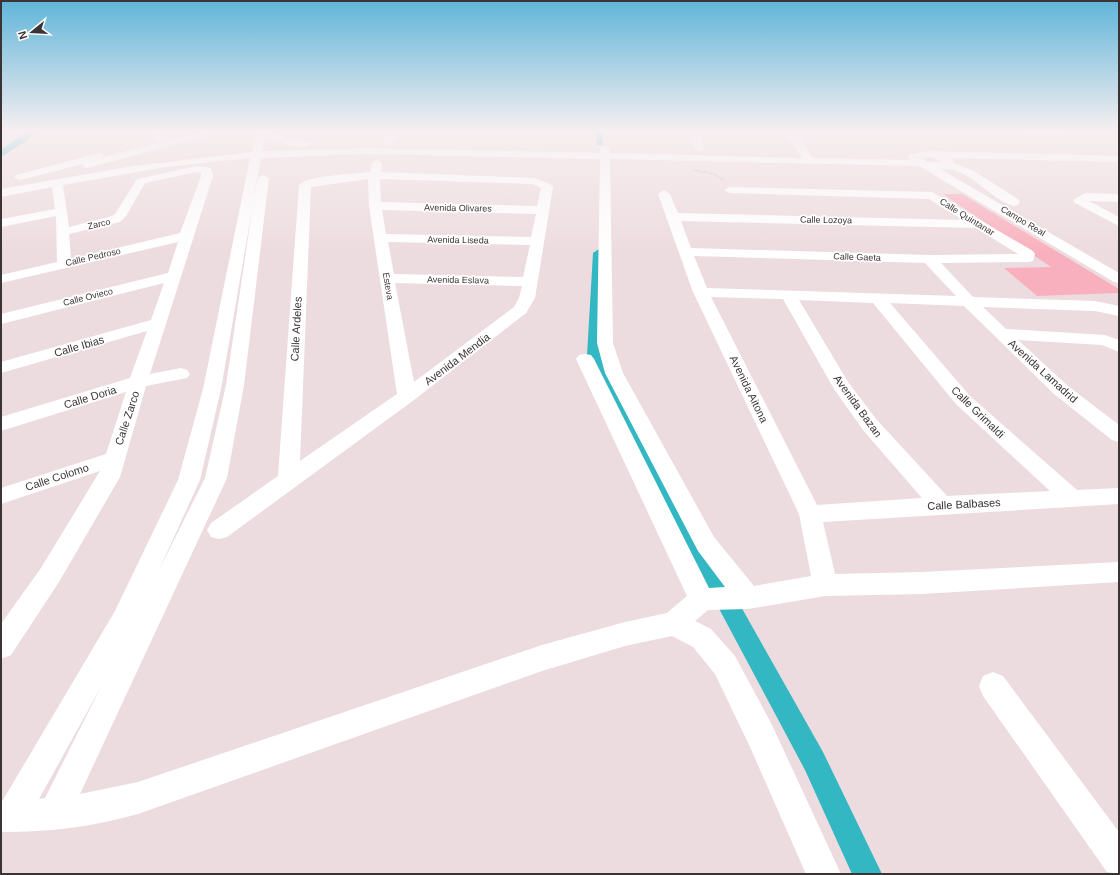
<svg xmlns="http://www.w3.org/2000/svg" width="1120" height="875" font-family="Helvetica,sans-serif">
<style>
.green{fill:#f9b0be}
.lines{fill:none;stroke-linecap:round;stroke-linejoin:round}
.canal{fill:#33b7c3;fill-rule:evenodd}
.path{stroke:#b3a5a8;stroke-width:1.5;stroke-dasharray:1 1.5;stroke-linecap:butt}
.minor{fill:#fff;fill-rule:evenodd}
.labels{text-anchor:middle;stroke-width:3.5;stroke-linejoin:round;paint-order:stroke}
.far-street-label{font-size:9px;fill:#3b3435;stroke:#fff}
.street-label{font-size:11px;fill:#3b3435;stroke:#fff}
</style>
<rect width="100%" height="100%" fill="#eddcdf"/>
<path class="green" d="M943 194H962L1119 289V293L1037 296 1004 268 1051 267Z"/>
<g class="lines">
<g class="canal">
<path d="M29 130H37L29 139 1 157V150Z"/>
<path d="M595 130H603V145H597Z"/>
<path d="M599 249 605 253 601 355 612 378 823 752 882 874H852L805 770 596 378 587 355 593 253Z"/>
</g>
<g class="path">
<path d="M603 130 604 139"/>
<path d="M694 170 714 174 724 181"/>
</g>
<g class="minor">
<path d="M146 130H154L171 140 210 130H224L222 132 87 168 83 167V164L20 180 14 177 16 175 99 153 103 154V157L161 142 149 135Z"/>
<path d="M258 130H266V132L270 131 288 138 310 142 311 144C304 152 273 141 266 135L262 151 366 148 600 153V148L605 145 610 148V153L802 158 784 130H793L813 158 910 160 908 157 909 155 926 151 1119 156V162L951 158 954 163 974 171 1018 199 1020 202 1018 205 1014 206C988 199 969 165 940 169L1119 273V283L1114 282 919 166 610 159 613 343 623 373 714 537 754 586 811 576 799 514 693 292 658 194 664 190 670 194 678 213 963 220 929 199 730 193 724 190 730 187 932 192 1033 251 1035 254 1033 261 1028 262 941 263 973 297 1095 301 1119 306V316L1095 311 983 307 1006 329 1105 335 1119 340V352L1102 345 1018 340 1068 386 1119 425V442L1112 440 1054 394 964 306 890 303 970 396 1077 490 1119 488V504L823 522 835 574 922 572 1119 562V582L922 594 825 596 748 609 708 610 695 621 711 629 735 656 772 725 841 874H806L750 747 715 674 693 647 672 636 625 646 542 671 138 814C91 827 50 832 1 832V800H3L115 611 178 480 203 389 250 158 166 167 63 185 69 227 112 216 115 214 137 179 197 166 211 168 213 176 150 374 181 368 187 370 190 374 187 378 146 386 120 477 59 582 11 655 1 659V624L41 568 100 471 1 504V488L106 454 126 392 1 431V417L130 378 147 331 1 373V362L151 320 164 283 1 324V314L168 273 178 242 1 283V275L57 262 56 216 1 227V219L55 209 52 187 1 197V189L133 166 252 152ZM366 154 600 159 597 343 605 373 698 551 725 587 709 588 594 359 591 355 585 354 579 355 576 359 687 596 667 613 625 622 542 645 138 782 80 794 227 478 244 385 269 178 263 175 257 178 226 385 205 478 158 572 200 480 221 389 261 158ZM931 157 943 162H927L920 158ZM197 172 201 173V176L180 233 71 259 69 234 120 222 126 216 145 183ZM681 221 976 228 1018 254 929 255 691 248ZM694 256 925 263 956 296 707 288ZM711 297 783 299 834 389 863 430 922 498 817 505ZM799 300 873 303 956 404 1050 491 947 496 877 420 848 382ZM102 685 45 798 39 799Z"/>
<path d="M388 130H397L392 143 387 146 382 143Z"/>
<path d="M443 130H559L557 132 544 135 448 133Z"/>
<path d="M690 130H699L704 148 703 150 699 151 694 148Z"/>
<path d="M891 130H1067L1072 133 1067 136 896 133Z"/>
<path d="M377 160 382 163 381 172 534 178 550 184 553 187 535 298 526 313 414 400 227 537 219 539 211 537 207 530 211 523 278 476 299 185C307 175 357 174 370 172L372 163ZM368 179 369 206 397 394 300 461 311 187ZM380 179 532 184 541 188 537 206 381 202ZM382 210 536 214 531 237 386 234ZM388 242 530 245 523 277 394 274ZM395 283 522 286 519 298 514 307 414 382Z"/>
<path d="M1085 193 1119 194V202L1089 201 1119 217V226L1075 203 1073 200Z"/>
<path d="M993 672 1003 676 1119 832V874L1107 872 983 696 979 686 983 676Z"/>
</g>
</g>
<linearGradient id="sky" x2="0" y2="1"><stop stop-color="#5fb5d9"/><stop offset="0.52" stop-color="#f7eff1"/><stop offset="1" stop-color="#f7eff1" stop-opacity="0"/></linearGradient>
<rect width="1120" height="252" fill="url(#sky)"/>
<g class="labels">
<g class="far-street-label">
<text transform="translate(458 208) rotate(1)" y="3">Avenida Olivares</text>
<text transform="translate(967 217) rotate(32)" y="3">Calle Quintanar</text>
<text transform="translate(826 220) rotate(1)" y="3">Calle Lozoya</text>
<text transform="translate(1023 221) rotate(31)" y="3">Campo Real</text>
<text transform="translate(99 224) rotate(-13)" y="3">Zarco</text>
<text transform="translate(458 240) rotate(1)" y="3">Avenida Liseda</text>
<text transform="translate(93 257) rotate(-13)" y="3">Calle Pedroso</text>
<text transform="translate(857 257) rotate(2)" y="3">Calle Gaeta</text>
<text transform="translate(458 280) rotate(1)" y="3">Avenida Eslava</text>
<text transform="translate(388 286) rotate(80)" y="3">Esteva</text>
<text transform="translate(88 297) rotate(-14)" y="3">Calle Ovieco</text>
</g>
<g class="street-label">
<text transform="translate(296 329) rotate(-87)" y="4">Calle Ardeles</text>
<text transform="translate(79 346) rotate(-16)" y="4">Calle Ibias</text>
<text transform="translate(457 359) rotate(-37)" y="4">Avenida Mendia</text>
<text transform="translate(1043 371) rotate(42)" y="4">Avenida Lamadrid</text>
<text transform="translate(749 389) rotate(64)" y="4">Avenida Aitona</text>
<text transform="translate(90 397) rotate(-17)" y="4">Calle Doria</text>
<text transform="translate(858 406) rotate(54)" y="4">Avenida Bazan</text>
<text transform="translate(978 412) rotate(44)" y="4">Calle Grimaldi</text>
<text transform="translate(127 418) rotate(-72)" y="4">Calle Zarco</text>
<text transform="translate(57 477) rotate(-18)" y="4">Calle Colomo</text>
<text transform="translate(964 504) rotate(-3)" y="4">Calle Balbases</text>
</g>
</g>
<rect width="1120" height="875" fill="none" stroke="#3b3435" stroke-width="4"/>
<g transform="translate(32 32) rotate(252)" stroke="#ffffff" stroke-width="3" paint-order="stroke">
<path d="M0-3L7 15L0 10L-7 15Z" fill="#3b3435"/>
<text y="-6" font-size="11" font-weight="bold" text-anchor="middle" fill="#3b3435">N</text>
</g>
</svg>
